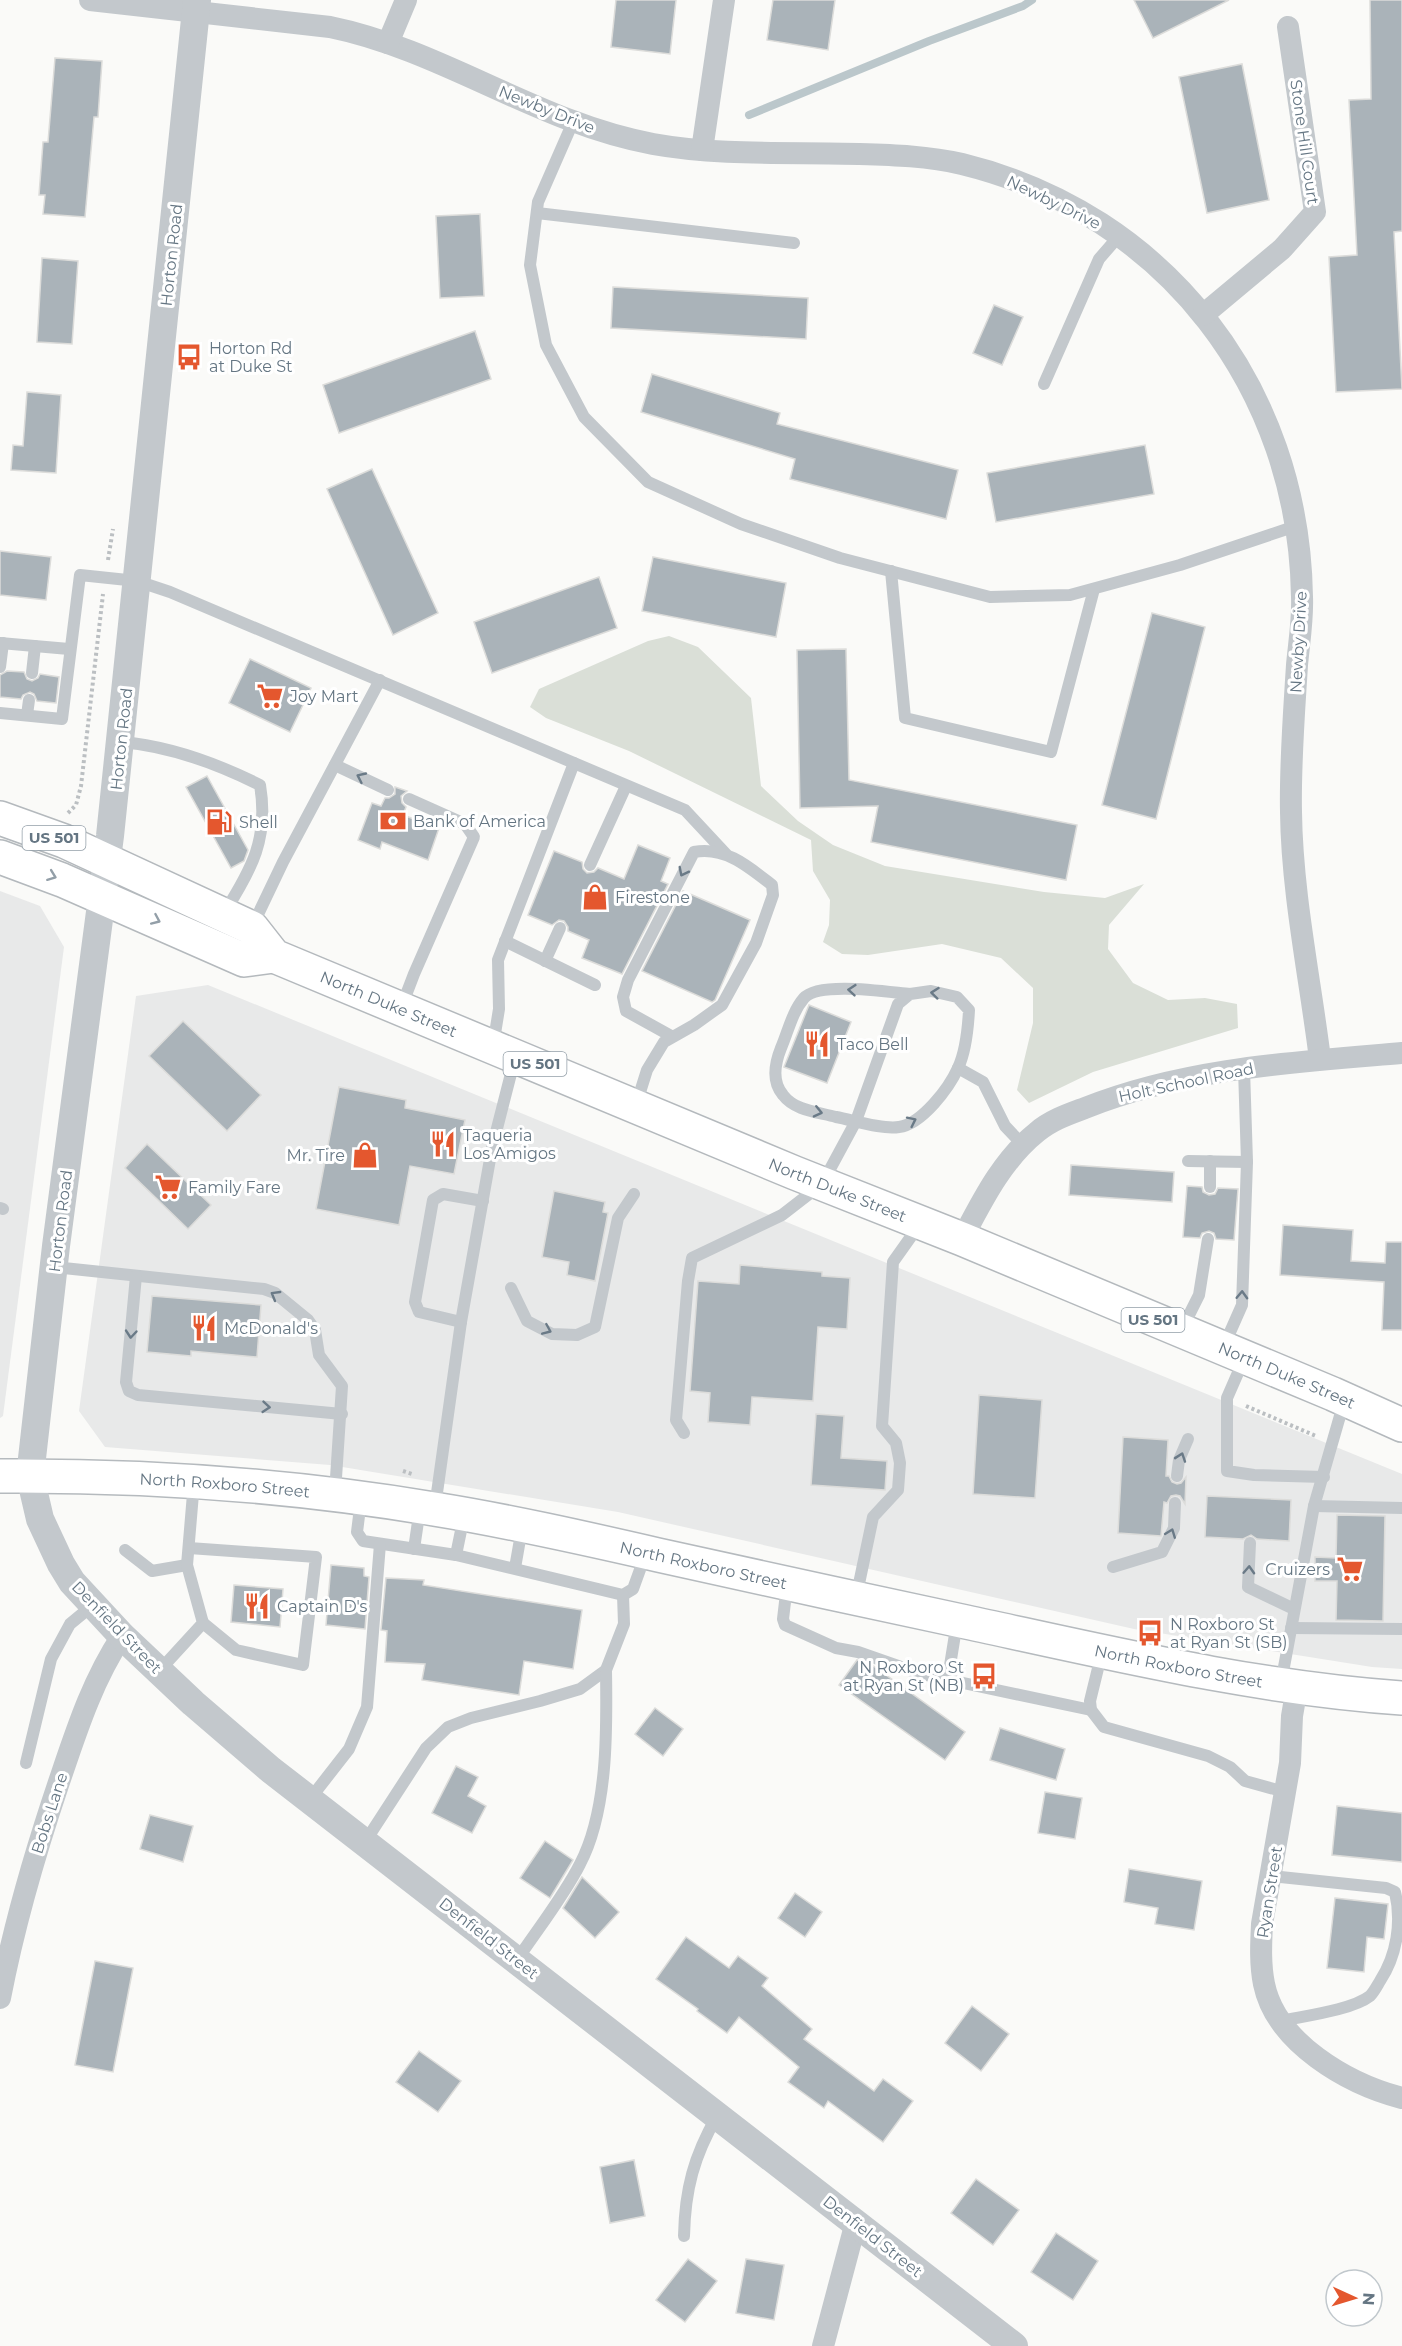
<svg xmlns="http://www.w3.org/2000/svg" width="1402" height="2346" font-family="Montserrat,sans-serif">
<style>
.built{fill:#e8e9e9}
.green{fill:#dadfd7}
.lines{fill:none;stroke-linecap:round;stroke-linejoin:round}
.stream{stroke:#bbc7cb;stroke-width:8}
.building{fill:#aab3b9;stroke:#dcdcda;stroke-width:1.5}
.primary-casing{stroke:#b5babe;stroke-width:36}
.trunk-casing{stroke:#b4b9bd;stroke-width:36}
.path{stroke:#bbbfc2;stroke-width:4;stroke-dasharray:3 3;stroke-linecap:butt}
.service{stroke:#c3c8cc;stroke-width:12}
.minor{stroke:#c3c8cc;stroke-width:22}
.tertiary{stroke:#c3c8cc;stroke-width:28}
.primary{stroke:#fff;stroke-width:33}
.trunk{stroke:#fff;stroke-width:33}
.oneway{stroke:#6a7a87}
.oneway2{stroke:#939fa8}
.labels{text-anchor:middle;stroke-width:6;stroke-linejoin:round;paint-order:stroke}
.shield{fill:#fff;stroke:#939fa8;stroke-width:1.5}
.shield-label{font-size:15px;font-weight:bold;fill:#657683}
.street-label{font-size:16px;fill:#657683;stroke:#fff}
.poi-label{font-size:16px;fill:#657683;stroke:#fff;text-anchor:start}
</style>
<rect width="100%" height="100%" fill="#fafaf8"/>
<g class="built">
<path d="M0 891 40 906 64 947 3 1416 0 1418Z"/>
<path d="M208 985 1402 1474V1669L1372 1667 1134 1629 618 1512 330 1465 105 1447 79 1411 136 996Z"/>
</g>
<path class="green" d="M669 636 698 647 751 698 761 786 798 821 833 845 885 866 1044 892 1105 898 1144 884 1109 925 1108 949 1133 983 1168 1000 1205 998 1237 1004 1238 1028 1093 1072 1029 1103 1017 1090 1033 1023V988L1001 958 942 944 868 955 842 954 823 942 829 925 830 900 813 871 811 840 629 751 546 718 530 707 539 689 648 641Z"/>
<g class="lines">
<path class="stream" d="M749 115 929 41 1023 6 1032 0"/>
</g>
<g class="building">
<path d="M616 0H676L670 54 611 47Z"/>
<path d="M773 0H835L828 50 767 40Z"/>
<path d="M1134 0H1229L1153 38Z"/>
<path d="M1370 0H1402V231L1394 232 1402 389 1336 392 1329 257 1357 255 1349 100 1371 99Z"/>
<path d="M55 58 102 61 98 117H94L85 217 43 214 45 195H39L43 142H48Z"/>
<path d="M1242 64 1269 200 1207 213 1179 77Z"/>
<path d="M480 214 484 296 440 298 436 216Z"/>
<path d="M42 258 78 261 72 344 37 342Z"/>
<path d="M613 287 808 298 806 339 611 328Z"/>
<path d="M994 305 1023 317 1002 365 973 353Z"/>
<path d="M475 331 491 379 339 433 323 385Z"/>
<path d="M652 374 780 413 777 424 958 470 946 519 790 479 795 459 641 412Z"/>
<path d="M27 392 61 395 56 473 11 470 13 445 23 446Z"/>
<path d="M1145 445 1154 494 996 522 987 473Z"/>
<path d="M372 469 438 613 393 635 327 489Z"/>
<path d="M0 551 51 557 46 600 0 595Z"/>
<path d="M653 557 786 583 776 637 642 611Z"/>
<path d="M599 577 617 628 492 673 474 622Z"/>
<path d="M1152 613 1205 627 1156 819 1102 805Z"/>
<path d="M846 649 849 780 1077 825 1066 880 871 842 878 806 800 808 797 650Z"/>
<path d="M250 659 311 688 290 732 229 703Z"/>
<path d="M7 671 24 672 27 679 32 681 38 678 40 674 59 677 56 703 37 701 34 694 30 692 23 695 21 699 0 697V675Z"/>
<path d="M207 776 248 850 244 861 231 868 186 787Z"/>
<path d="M395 787 407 791 401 796 402 803 406 807 403 815 439 828 428 860 382 842 380 849 358 840 372 803 381 806 385 798H389L395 794Z"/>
<path d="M638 845 670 858 661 881 668 884 622 974 582 958 589 940 568 931V927L564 921 559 920 552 925 528 915 554 851 582 862 583 869 587 873 594 872 598 868 624 879Z"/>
<path d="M683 891 750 920 715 1000 712 1002 642 971Z"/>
<path d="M809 1005 851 1022 827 1083 784 1067Z"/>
<path d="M183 1021 261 1095 227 1131 149 1056Z"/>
<path d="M339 1087 406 1100 405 1108 465 1120 454 1174 410 1166 399 1225 316 1209Z"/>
<path d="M147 1144 211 1205 188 1229 125 1168Z"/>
<path d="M1071 1165 1174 1172 1172 1202 1069 1195Z"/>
<path d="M1187 1186 1202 1187 1203 1192 1209 1195 1215 1194 1218 1188 1238 1189 1234 1240 1216 1239 1214 1233 1209 1231 1202 1233 1200 1238 1183 1237Z"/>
<path d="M554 1191 605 1202 603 1212 608 1213 595 1281 567 1275 569 1262 542 1257Z"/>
<path d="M1283 1225 1353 1230 1351 1261 1385 1263 1386 1242H1402V1330H1382L1384 1282 1280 1275Z"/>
<path d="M740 1265 822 1272V1276L850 1278 847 1329 818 1327 813 1401 752 1397 750 1425 708 1422 710 1393 690 1391 698 1281 739 1284Z"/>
<path d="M152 1296 261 1305 257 1357 191 1351V1356L147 1352Z"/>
<path d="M979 1395 1042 1400 1035 1498 973 1494Z"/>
<path d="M816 1414 844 1416 841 1458 887 1461 885 1490 811 1485Z"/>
<path d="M1123 1437 1168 1440 1166 1476H1169L1172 1482 1177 1484 1181 1483 1186 1477 1185 1504 1180 1496 1176 1495 1171 1496 1167 1503 1164 1502 1161 1536 1118 1533Z"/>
<path d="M1207 1496 1291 1500 1289 1541 1257 1539 1251 1535 1243 1539 1205 1537Z"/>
<path d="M1337 1515 1385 1516 1383 1621 1336 1620 1337 1581H1315V1557L1336 1558Z"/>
<path d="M331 1565 364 1568V1576L369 1577 365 1629 326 1625Z"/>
<path d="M386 1578 424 1580 423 1585 582 1610 573 1669 524 1661 519 1695 422 1680 425 1664 385 1662 387 1631 381 1630Z"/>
<path d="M234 1585 283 1589 280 1627 231 1622Z"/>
<path d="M857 1660 872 1665 965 1732 945 1760 839 1685Z"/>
<path d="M655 1708 683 1729 663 1756 635 1734Z"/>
<path d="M1000 1728 1065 1749 1056 1780 990 1760Z"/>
<path d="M456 1766 478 1777 468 1796 486 1806 472 1833 432 1813Z"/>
<path d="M1045 1792 1082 1798 1075 1839 1038 1833Z"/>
<path d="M1337 1806 1402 1813V1862L1332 1855Z"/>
<path d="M150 1815 193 1826 183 1862 140 1849Z"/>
<path d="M545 1841 573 1860 550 1898 520 1878Z"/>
<path d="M1129 1869 1202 1881 1194 1930 1155 1924 1158 1908 1124 1902Z"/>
<path d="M582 1877 619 1912 595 1938 563 1908Z"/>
<path d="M795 1893 822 1912 805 1937 778 1918Z"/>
<path d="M1335 1898 1388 1904 1384 1939 1367 1937 1364 1972 1327 1968Z"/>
<path d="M686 1937 729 1968 738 1956 768 1978 762 1986 812 2029 804 2039 874 2091 883 2079 913 2101 883 2142 828 2101 824 2108 788 2082 799 2067 739 2017 727 2033 697 2011 698 2009 656 1979Z"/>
<path d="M95 1961 133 1968 113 2072 75 2065Z"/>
<path d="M972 2006 1009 2034 981 2071 945 2043Z"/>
<path d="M419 2051 461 2081 438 2112 396 2082Z"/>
<path d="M634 2160 645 2216 610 2223 600 2167Z"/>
<path d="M976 2179 1019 2210 993 2245 951 2213Z"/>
<path d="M1056 2233 1098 2261 1073 2300 1031 2272Z"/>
<path d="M688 2259 717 2281 685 2322 656 2300Z"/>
<path d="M746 2259 784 2265 774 2320 736 2313Z"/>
</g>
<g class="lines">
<g class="primary-casing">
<g id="primary">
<path id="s1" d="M0 1476C145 1475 291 1485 434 1509 509 1521 584 1538 658 1555 761 1578 863 1600 966 1622 1110 1653 1255 1688 1402 1698"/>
</g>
</g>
<g class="trunk-casing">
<g id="trunk">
<path id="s2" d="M0 818 64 841 252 928 274 956 795 1173 962 1239 1333 1394 1402 1425"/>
<path d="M0 857 62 880 244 960 274 956"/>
</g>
</g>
<g class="path">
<path d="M108 560 113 529"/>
<path d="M68 813 76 805 81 786 103 594"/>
<path d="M1246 1406 1316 1436"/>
<path d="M403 1471 412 1474"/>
</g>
<g class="service">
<path d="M573 122 538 202 530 265 546 345 584 417 648 482 741 524 840 558 990 597 1070 595 1180 565 1296 526"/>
<path d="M537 213 794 243"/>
<path d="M1044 384 1099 259 1119 236"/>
<path d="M891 571 905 718 1051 752 1094 589"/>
<path d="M0 643 69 649"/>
<path d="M0 667 3 643"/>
<path d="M32 673 35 646"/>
<path d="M0 713 62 719 80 575 137 581 170 592 685 810 726 854"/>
<path d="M27 715 29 700"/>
<path d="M121 742C170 746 216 763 260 785 269 838 252 869 224 913"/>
<path d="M335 765 388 790"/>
<path d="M590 865 626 786"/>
<path d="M252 927 283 862 380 680"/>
<path d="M505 941 595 985"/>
<path d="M545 961 560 928"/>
<path d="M401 1008 414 974 474 837 465 824 409 799"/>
<path d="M493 1046 499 1009 498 960 574 763"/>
<path d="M958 1068 983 1082 1005 1126 1023 1145"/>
<path d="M636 1105 647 1070 664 1042 694 1025 722 1005 756 943 773 895 772 885C749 867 725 846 694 852L628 980 623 997 626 1011 673 1037"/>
<path d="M1188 1161 1247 1162"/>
<path d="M1210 1187V1161"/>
<path d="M0 1208 3 1209"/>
<path d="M54 1267 264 1289 275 1293 308 1320 315 1330 319 1355 342 1386 335 1493"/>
<path d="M136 1276 126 1382 129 1391 138 1395 342 1414"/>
<path d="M511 1288 527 1321 552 1334 577 1335 595 1327 618 1218 634 1194"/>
<path d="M461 1322 419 1312 415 1302 433 1200 443 1194 483 1201"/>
<path d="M1182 1329 1199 1295 1208 1239"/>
<path d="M1223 1348 1242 1305 1247 1162 1244 1069"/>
<path d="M1244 1359 1227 1398V1471L1254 1475 1324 1477"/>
<path d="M684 1433 676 1420 688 1281 692 1258 782 1215 822 1184 856 1121 898 1004 910 994 931 991 957 997 969 1010C968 1029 966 1051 958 1068 949 1088 922 1124 899 1127 882 1130 853 1120 836 1117 818 1112 795 1111 783 1095 771 1081 775 1063 781 1048 788 1032 792 1012 804 998 819 981 888 992 910 994"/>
<path d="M1177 1476 1179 1460 1188 1439"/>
<path d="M361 1500 357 1532 363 1541 456 1555"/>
<path d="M1314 1506 1402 1508"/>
<path d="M435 1507 461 1322 492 1148 515 1058"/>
<path d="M464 1516 456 1555 623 1595 633 1589 646 1553"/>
<path d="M1250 1543 1248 1587 1294 1609"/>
<path d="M189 1548 316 1557 303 1665 236 1650 203 1623"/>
<path d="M414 1549 420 1508"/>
<path d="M125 1550 152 1571 187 1565"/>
<path d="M1113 1567 1162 1552 1174 1528 1175 1503"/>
<path d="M515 1568 522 1528"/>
<path d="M787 1585 783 1619 785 1625 836 1648 858 1652 921 1674 1091 1710"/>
<path d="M856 1598 873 1517 898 1490 900 1463 896 1443 882 1426 893 1262 920 1224"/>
<path d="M1291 1628 1402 1629"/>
<path d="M1102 1652 1090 1701 1091 1710 1104 1727 1208 1756 1230 1767 1245 1781 1285 1792"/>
<path d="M159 1671 203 1623 187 1565 194 1482"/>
<path d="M948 1678 957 1622"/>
<path d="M1281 1683 1314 1506 1344 1402"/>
<path d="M26 1763 51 1659 70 1624 93 1605"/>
<path d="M310 1799 349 1749 367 1707 380 1544"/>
<path d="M365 1842 426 1748 448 1727 471 1718 540 1701 580 1689 606 1670 624 1624 623 1595"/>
<path d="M1271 1876 1386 1888 1395 1892C1402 1922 1397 1955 1380 1981 1377 1986 1374 1992 1370 1996 1352 2010 1304 2016 1281 2021"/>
<path d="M517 1960C537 1930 564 1896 580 1864 608 1811 607 1729 606 1670"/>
<path d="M684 2236C685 2189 694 2156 717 2116"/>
</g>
<g class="minor">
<path d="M90 0 330 27C443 50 538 123 653 144 719 156 792 152 859 154 893 155 928 156 962 164 1166 214 1299 388 1302 597 1303 619 1299 643 1297 665 1294 714 1290 762 1291 812 1292 894 1310 978 1320 1059"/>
<path d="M388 43 406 0"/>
<path d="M702 150 724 0"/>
<path d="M1203 315 1282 249 1315 212 1288 27"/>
<path d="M962 1239C982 1201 1002 1160 1037 1132 1051 1120 1069 1114 1085 1108 1185 1068 1296 1062 1402 1053"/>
<path d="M1297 1687 1292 1716 1290 1763 1262 1924C1261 1944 1260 1964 1264 1984 1276 2043 1348 2084 1402 2098"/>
<path d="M0 1998C14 1925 35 1853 59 1782 76 1732 92 1681 122 1636"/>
<path d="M823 2346 856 2222"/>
</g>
<path class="tertiary" d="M197 0 110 836 56 1246 30 1476 40 1519 61 1564 72 1582 122 1636 193 1703 271 1770 1014 2346"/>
<use href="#primary" class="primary"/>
<use href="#trunk" class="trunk"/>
</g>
<defs><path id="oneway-chevron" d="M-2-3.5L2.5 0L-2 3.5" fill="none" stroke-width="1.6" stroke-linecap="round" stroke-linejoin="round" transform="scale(1.5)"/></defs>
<g class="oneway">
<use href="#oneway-chevron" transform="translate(361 777) rotate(-155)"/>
<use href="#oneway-chevron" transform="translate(683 872) rotate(117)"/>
<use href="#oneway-chevron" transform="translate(852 990) rotate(-175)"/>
<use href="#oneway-chevron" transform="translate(935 993) rotate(-174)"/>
<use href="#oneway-chevron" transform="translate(818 1112) rotate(13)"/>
<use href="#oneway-chevron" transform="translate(912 1121) rotate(-26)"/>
<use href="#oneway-chevron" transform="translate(275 1295) rotate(-150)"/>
<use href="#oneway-chevron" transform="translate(1242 1295) rotate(-88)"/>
<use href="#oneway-chevron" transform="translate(547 1330) rotate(23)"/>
<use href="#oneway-chevron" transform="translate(131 1334) rotate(95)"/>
<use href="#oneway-chevron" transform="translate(266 1407) rotate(5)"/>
<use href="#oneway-chevron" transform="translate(1181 1457) rotate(-71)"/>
<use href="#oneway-chevron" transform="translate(1171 1533) rotate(-69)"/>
<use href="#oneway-chevron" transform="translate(1249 1570) rotate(-87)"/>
</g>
<g class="oneway2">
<use href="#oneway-chevron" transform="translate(52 876) rotate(21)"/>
<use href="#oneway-chevron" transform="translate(156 920) rotate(24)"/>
</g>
<defs>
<g id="bus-bare" transform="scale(2.07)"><path d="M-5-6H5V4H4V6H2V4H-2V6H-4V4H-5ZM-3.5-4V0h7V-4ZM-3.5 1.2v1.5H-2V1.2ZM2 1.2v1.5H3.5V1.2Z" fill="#e4572e" stroke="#fff" stroke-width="2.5" paint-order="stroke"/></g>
<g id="supermarket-bare" transform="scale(2.07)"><path d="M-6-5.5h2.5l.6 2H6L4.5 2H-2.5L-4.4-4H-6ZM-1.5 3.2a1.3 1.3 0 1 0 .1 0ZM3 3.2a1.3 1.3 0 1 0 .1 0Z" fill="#e4572e" stroke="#fff" stroke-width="2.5" paint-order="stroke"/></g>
<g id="bank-bare" transform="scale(2.07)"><path d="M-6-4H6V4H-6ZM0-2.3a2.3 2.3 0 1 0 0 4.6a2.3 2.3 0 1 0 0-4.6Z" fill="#e4572e" stroke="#fff" stroke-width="2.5" paint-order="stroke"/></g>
<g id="fuel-bare" transform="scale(2.07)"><path d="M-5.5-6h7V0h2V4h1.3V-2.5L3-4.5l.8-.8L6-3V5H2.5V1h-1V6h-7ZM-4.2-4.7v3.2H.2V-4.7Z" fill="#e4572e" stroke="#fff" stroke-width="2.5" paint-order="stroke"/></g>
<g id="shop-bare" transform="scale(2.07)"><path d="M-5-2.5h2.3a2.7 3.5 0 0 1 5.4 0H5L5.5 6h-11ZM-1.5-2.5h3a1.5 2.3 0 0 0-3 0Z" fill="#e4572e" stroke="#fff" stroke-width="2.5" paint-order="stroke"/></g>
<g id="restaurant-bare" transform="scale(2.07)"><path d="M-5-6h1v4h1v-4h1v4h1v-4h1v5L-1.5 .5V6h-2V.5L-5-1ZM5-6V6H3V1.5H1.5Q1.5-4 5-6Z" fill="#e4572e" stroke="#fff" stroke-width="2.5" paint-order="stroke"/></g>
</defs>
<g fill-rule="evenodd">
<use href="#bus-bare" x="189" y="357"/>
<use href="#supermarket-bare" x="270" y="696"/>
<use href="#bank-bare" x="393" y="821"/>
<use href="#fuel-bare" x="219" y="822"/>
<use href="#shop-bare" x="595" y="897"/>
<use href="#restaurant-bare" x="817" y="1044"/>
<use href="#restaurant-bare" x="443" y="1144"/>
<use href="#shop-bare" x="365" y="1155"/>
<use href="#supermarket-bare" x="168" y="1187"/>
<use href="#restaurant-bare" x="204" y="1328"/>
<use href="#supermarket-bare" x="1350" y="1569"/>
<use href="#restaurant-bare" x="257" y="1606"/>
<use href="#bus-bare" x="1150" y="1633"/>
<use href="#bus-bare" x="984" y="1676"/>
</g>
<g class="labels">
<g class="shield">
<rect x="22.5" y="826" width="63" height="24" rx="4.5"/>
<rect x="503.5" y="1052" width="63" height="24" rx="4.5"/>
<rect x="1121.5" y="1308" width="63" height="24" rx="4.5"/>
</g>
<g class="shield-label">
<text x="54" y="843">US 501</text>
<text x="535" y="1069">US 501</text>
<text x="1153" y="1325">US 501</text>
</g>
<g class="street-label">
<text transform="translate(547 109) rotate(22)" y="6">Newby Drive</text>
<text transform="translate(1305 142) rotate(82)" y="6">Stone Hill Court</text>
<text transform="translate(1054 202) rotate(26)" y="6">Newby Drive</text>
<text transform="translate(171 255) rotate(-84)" y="6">Horton Road</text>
<text transform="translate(1298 642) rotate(-87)" y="6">Newby Drive</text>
<text transform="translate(121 739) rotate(-84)" y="6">Horton Road</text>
<text dy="6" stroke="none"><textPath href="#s2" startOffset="435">North Duke Street</textPath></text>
<text transform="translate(1186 1082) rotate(-12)" y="6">Holt School Road</text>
<text dy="6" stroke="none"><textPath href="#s2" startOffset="921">North Duke Street</textPath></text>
<text transform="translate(60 1221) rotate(-83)" y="6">Horton Road</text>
<text dy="6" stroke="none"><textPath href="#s2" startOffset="1407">North Duke Street</textPath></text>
<text dy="6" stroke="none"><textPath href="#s1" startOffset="225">North Roxboro Street</textPath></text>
<text dy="6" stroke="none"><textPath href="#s1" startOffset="711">North Roxboro Street</textPath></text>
<text transform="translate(117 1627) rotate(46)" y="6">Denfield Street</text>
<text dy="6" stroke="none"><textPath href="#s1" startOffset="1197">North Roxboro Street</textPath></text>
<text transform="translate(49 1813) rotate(-72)" y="6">Bobs Lane</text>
<text transform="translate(1269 1892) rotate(-81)" y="6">Ryan Street</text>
<text transform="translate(489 1938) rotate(38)" y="6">Denfield Street</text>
<text transform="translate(873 2236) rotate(38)" y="6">Denfield Street</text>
</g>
<g class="poi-label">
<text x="209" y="354">Horton Rd<tspan x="209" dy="18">at Duke St</tspan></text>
<text x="290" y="702">Joy Mart</text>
<text x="413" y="827">Bank of America</text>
<text x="239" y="828">Shell</text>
<text x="615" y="903">Firestone</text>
<text x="837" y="1050">Taco Bell</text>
<text x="463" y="1141">Taqueria<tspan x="463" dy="18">Los Amigos</tspan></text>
<text x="345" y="1161" text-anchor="end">Mr. Tire</text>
<text x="188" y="1193">Family Fare</text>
<text x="224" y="1334">McDonald's</text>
<text x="1330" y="1575" text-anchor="end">Cruizers</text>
<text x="277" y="1612">Captain D's</text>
<text x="1170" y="1630">N Roxboro St<tspan x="1170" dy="18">at Ryan St (SB)</tspan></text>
<text x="964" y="1673" text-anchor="end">N Roxboro St<tspan x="964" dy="18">at Ryan St (NB)</tspan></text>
</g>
</g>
<g transform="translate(1354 2298) rotate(94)"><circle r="28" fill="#ffffff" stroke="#c1c8cd" stroke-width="1.5"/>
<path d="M0-4.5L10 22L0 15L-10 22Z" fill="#e4572e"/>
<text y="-9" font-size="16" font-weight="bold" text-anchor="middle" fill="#657683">N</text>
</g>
</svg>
